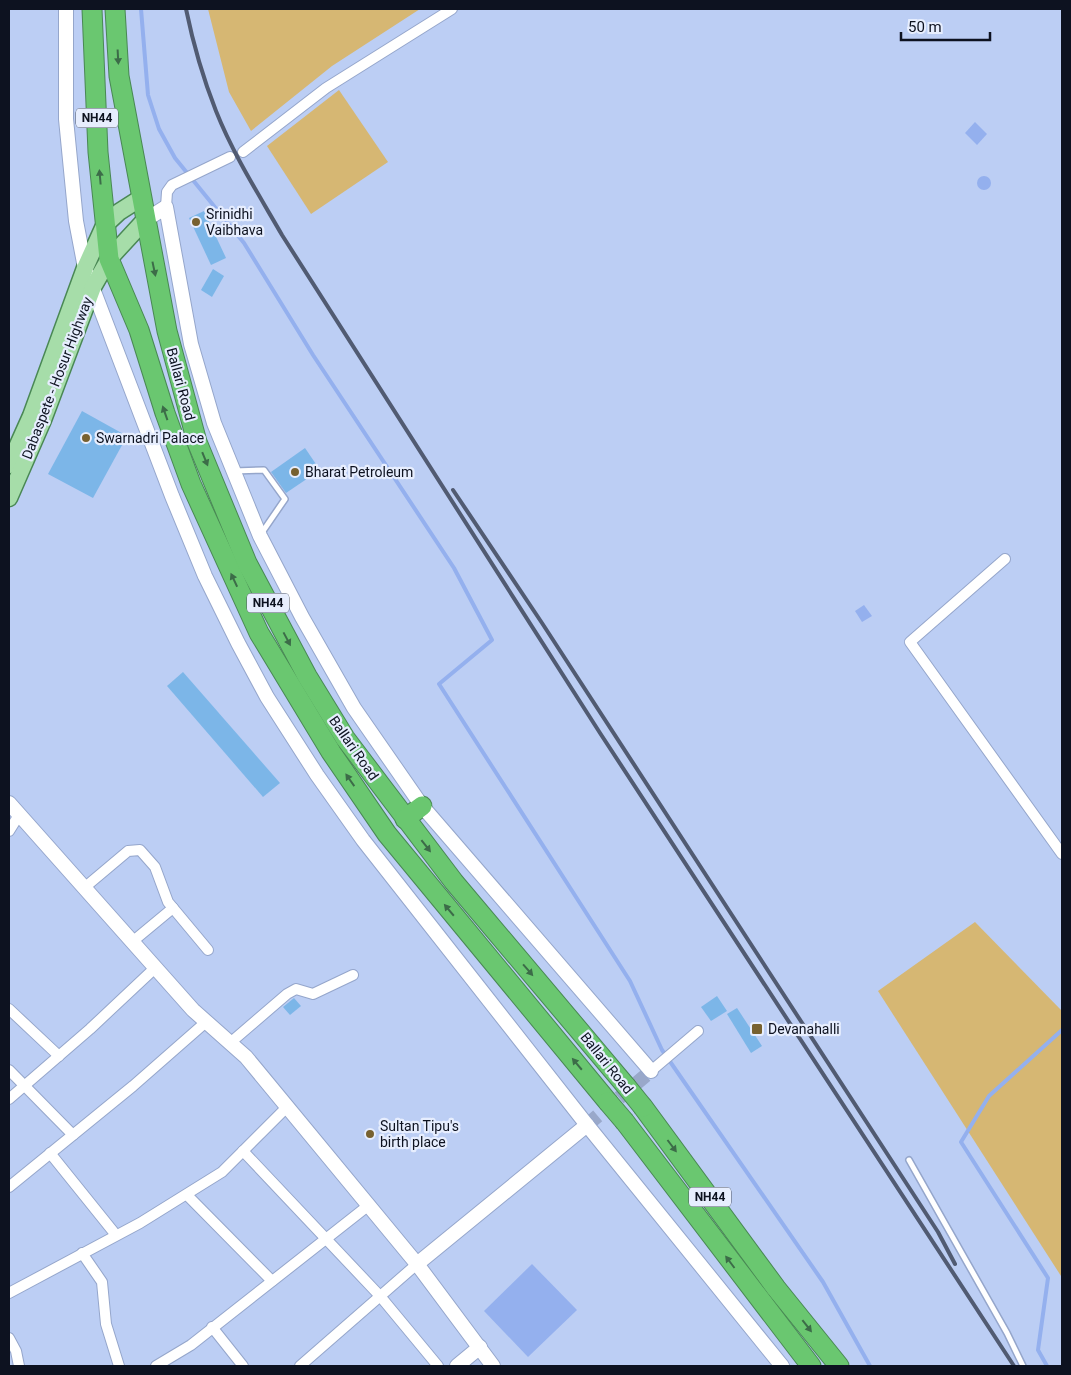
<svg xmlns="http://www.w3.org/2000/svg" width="1071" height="1375" font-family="Roboto,sans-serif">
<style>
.green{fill:#d6b773}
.water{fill:#94b0ee}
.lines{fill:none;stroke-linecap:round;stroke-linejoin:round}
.stream{stroke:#94b0ee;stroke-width:4}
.building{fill:#7cb6e8}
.secondary-tunnel{stroke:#99a8ca;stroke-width:14;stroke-dasharray:14 7;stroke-linecap:butt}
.lane-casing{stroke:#95a6cb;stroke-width:8}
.street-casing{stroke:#95a6cb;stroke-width:12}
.secondary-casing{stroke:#95a6cb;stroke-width:16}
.primary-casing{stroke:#498854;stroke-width:19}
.highway-casing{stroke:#498854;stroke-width:21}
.lane{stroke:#fff;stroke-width:5}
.street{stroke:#fff;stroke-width:10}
.secondary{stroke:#fff;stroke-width:14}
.primary{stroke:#a6dda9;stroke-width:16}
.highway{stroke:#6ac770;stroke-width:19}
.rail{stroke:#515b72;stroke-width:4}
.highway-bridge-casing{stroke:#498854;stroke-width:21;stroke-linecap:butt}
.highway-bridge{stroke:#6ac770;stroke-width:19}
.oneway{fill:#3c6c48}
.poi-dot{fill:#776130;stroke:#e7eefe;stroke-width:2}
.labels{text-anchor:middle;stroke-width:4.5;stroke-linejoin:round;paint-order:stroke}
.shield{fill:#e7eefe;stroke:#4e5463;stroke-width:1}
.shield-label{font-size:12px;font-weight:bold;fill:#0d1220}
.poi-label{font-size:14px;fill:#0d1220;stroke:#e7eefe;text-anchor:start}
.street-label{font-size:14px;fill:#0d1220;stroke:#e7eefe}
</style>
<rect width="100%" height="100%" fill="#bccef4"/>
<g class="green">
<path d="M208 9H420L332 66 251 131 229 92Z"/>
<path d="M339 90 388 162 311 214 267 146Z"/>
<path d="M975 922 1062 1011 1061 1276 878 991Z"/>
</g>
<g class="water">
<path d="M975 122 987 134 977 145 965 133Z"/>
<circle cx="984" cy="183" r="7"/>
<path d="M864 605 872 616 862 622 855 611Z"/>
<path d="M532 1264 577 1310 528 1357 484 1311Z"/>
</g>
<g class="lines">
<g class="stream">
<path d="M141 9 148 95 159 129 175 158 244 243 313 355 454 568 492 640 439 684 630 981 662 1050 823 1282 870 1366"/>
<path d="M1047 1366 1038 1350 1048 1278 961 1142 989 1096 1062 1030"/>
</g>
</g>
<g class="building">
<path d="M204 211 226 258 211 265 189 218Z"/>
<path d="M213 269 224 276 212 297 201 290Z"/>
<path d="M82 411 127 436 93 498 48 474Z"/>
<path d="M305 448 320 470 286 493 271 472Z"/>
<path d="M183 672 280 783 263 797 167 686Z"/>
<path d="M717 996 727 1011 711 1021 701 1007Z"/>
<path d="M294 998 301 1006 290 1015 283 1007Z"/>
<path d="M737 1008 762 1046 751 1053 727 1014Z"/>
</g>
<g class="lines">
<path class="secondary-tunnel" d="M587 1125 651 1071"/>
<g class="lane-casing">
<g id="lane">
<path d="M234 471 264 470 285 499 261 534"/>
<path d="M909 1160 1007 1333 1023 1366"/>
</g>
</g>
<g class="street-casing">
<g id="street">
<path d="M243 152 326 88 452 9"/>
<path d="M166 207 167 192 172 185 230 157"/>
<path d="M1005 559 910 642 1062 854"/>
<path d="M9 831 19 815"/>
<path d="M84 888 128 851 140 850 155 867 168 902 208 950"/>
<path d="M132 942 173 908"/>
<path d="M9 1009 59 1056"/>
<path d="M230 1043 287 994 296 989 313 994 353 975"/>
<path d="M9 1070 73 1135"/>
<path d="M651 1071 698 1031"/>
<path d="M9 1099 90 1029 155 968"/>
<path d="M243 1151 380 1296 438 1366"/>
<path d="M50 1153 116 1235"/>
<path d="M9 1187 133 1086 206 1022"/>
<path d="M187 1195 272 1281"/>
<path d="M82 1253 102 1282 106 1324 119 1366"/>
<path d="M9 1293 140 1223 222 1172 287 1107"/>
<path d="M212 1327 243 1366"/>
<path d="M9 1338 16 1351 19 1366"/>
<path d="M156 1366 191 1345 369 1205"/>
<path d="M300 1366 417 1264"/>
</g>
</g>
<g class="secondary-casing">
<g id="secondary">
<path d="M66 9V119L76 221 85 268 172 496 205 576 238 643 267 697 317 775 363 840 587 1125 782 1366"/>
<path d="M144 221 166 207 191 344 214 423 260 536 302 617 354 708 422 806 651 1071"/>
<path d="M9 803 193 1010 246 1057 417 1264 493 1366"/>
<path d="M417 1264 587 1125"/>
<path d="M457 1366 480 1347"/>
</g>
</g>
<g class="primary-casing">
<g id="primary">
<path d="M9 465 31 416 85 268 104 226 119 212 141 198"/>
<path d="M9 498 43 420 93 287 109 259 144 221"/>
</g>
</g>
<g class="highway-casing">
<g id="highway">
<path d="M92 9 98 152 109 259 139 330 165 413 191 484 259 633 331 752 387 834 608 1102"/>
<path d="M115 9 119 76 167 331 197 442 247 563 307 676 345 738 454 882 626 1086"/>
<path d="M405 819 422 806"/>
<path d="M643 1107 776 1288 839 1366"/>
<path d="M625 1122 811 1366"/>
</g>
</g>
<use href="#lane" class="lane"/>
<use href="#street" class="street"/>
<use href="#secondary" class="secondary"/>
<use href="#primary" class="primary"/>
<use href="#highway" class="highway"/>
<g class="rail">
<path d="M186 9C193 43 203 78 216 111 233 154 259 195 282 235L600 733 1014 1366"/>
<path d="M453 490 542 623 938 1232 955 1264"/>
</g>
<g class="highway-bridge-casing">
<g id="highway-bridge">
<path d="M626 1086 643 1107"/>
<path d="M608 1102 625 1122"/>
</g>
</g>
<use href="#highway-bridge" class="highway-bridge"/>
</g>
<defs><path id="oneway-solid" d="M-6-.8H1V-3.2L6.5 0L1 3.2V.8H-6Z" transform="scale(1.25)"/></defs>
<g class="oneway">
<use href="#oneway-solid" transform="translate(118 57) rotate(87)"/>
<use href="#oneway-solid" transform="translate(100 177) rotate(-95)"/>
<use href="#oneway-solid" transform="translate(154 269) rotate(78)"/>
<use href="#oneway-solid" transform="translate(165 413) rotate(-109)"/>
<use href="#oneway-solid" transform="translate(205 459) rotate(68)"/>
<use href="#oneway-solid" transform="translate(234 580) rotate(-115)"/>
<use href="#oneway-solid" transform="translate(287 639) rotate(62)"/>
<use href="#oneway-solid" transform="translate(350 780) rotate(-125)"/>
<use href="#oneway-solid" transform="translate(426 846) rotate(52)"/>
<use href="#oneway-solid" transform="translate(449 910) rotate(-130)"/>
<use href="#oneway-solid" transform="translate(528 970) rotate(49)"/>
<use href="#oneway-solid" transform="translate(577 1064) rotate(-130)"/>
<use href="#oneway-solid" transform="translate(672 1146) rotate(53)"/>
<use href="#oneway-solid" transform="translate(730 1262) rotate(-127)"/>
<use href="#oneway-solid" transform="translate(807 1326) rotate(52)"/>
</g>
<g class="poi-dot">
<circle cx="196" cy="222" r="5"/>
<circle cx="86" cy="438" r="5"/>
<circle cx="295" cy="472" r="5"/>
<rect x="751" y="1023" width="12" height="12" rx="2.5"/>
<circle cx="370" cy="1134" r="5"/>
</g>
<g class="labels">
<g class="shield">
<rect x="76" y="108.5" width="42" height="19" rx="4"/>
<rect x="247" y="593.5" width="42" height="19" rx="4"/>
<rect x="689" y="1187.5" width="42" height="19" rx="4"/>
</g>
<g class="shield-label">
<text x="97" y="122">NH44</text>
<text x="268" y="607">NH44</text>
<text x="710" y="1201">NH44</text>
</g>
<g class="poi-label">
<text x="206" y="219">Srinidhi<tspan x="206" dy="16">Vaibhava</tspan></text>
<text x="96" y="443">Swarnadri Palace</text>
<text x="305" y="477">Bharat Petroleum</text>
<text x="768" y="1034">Devanahalli</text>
<text x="380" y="1131">Sultan Tipu's<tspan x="380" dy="16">birth place</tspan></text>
</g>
<g class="street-label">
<text transform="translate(57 378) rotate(-69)" y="5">Dabaspete - Hosur Highway</text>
<text transform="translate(181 384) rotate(75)" y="5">Ballari Road</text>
<text transform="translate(354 748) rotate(55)" y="5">Ballari Road</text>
<text transform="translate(607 1063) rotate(51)" y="5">Ballari Road</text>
</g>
</g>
<rect width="1071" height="1375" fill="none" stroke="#0d1220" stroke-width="20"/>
<path d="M901 32v8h89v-8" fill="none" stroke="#0d1220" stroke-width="2.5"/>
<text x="908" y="32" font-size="15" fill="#0d1220" stroke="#e7eefe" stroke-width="4" paint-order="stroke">50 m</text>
</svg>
